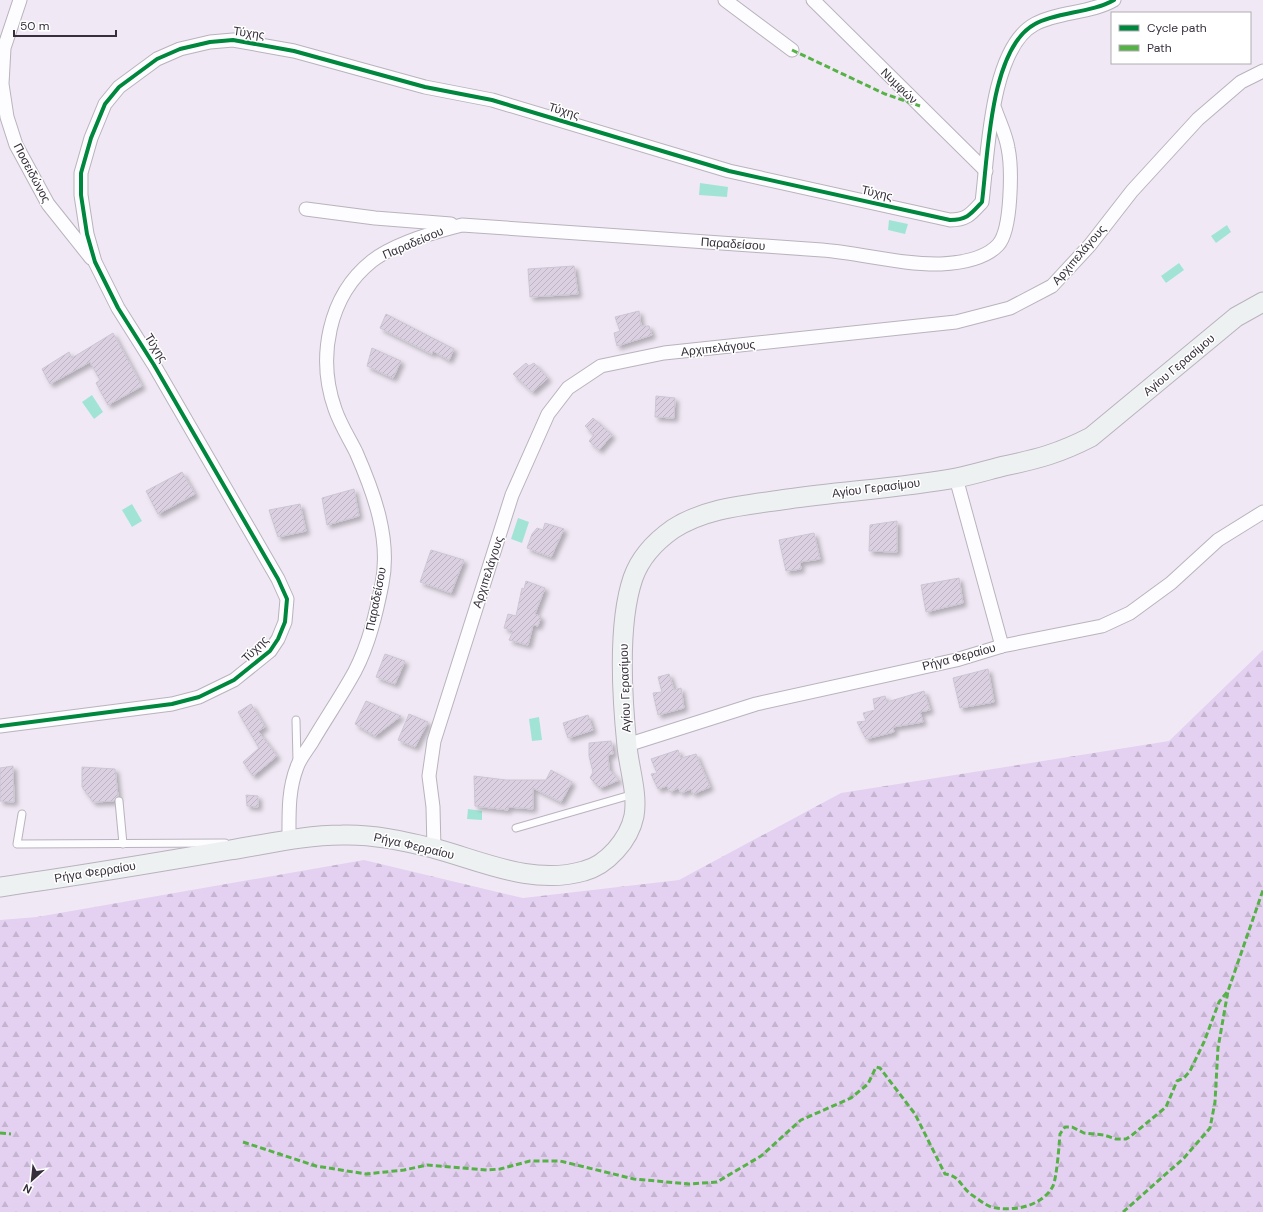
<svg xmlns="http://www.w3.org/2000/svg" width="1263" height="1212" font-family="'DM Sans',sans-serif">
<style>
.forest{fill:url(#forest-firs)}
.water{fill:#a1e4d6}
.building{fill:url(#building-hatch);stroke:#ccc6d1;filter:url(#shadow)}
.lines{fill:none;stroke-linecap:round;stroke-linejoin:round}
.lane-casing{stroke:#b8b3bd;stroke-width:9}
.street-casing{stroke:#b8b3bd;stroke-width:15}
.secondary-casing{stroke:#b8b3bd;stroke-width:21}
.lane{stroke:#fdfcfe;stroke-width:7}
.street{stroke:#fdfcfe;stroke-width:13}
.secondary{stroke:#eef1f2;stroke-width:19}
.quiet{stroke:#56b246;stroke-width:3;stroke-dasharray:6 3;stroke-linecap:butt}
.cycleway-casing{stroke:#fff;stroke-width:6}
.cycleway{stroke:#00873e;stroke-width:4}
.labels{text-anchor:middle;stroke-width:3;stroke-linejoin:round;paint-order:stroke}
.street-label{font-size:12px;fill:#37303c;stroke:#fff}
</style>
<defs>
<pattern id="forest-firs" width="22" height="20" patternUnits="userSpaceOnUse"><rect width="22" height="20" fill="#e4d1f2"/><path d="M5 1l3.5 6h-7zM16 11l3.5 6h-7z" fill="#c4b4d0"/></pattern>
<pattern id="building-hatch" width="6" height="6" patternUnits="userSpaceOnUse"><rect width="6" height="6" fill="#dbd0e2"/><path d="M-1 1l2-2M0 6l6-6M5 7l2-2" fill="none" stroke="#bdb3c3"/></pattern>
<filter id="shadow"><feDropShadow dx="3.5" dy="3.5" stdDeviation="2" flood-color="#0004"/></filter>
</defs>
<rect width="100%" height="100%" fill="#f0e9f5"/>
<path class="forest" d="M1263 650V1212H0V920L37 917 364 860 523 898 679 880 841 793 1169 741Z"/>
<g class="water">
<path d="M700 183 728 187 727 197 699 195Z"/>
<path d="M889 220 908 224 905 234 888 230Z"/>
<path d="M1227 225 1231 232 1216 243 1211 236Z"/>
<path d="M1179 263 1184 270 1166 283 1161 276Z"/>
<path d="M92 395 103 412 94 419 82 402Z"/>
<path d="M132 504 142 521 132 527 122 510Z"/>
<path d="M518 518 529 522 522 543 511 539Z"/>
<path d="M539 717 542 740 532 741 529 719Z"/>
<path d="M468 809 482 811V820L467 819Z"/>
</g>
<g class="building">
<path d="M574 266 578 294 530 297 528 269Z"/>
<path d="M639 311 641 326H649L652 335 617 346 614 333 620 331 615 317Z"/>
<path d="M386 314 454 349 449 360 433 351 432 354 380 328Z"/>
<path d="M113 333 142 386 108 405 96 383 100 380 90 362 50 384 42 369 69 352 72 358Z"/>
<path d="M372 348 401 361 393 378 367 366Z"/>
<path d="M526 363 529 366 534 363 548 378 532 392 513 374Z"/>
<path d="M656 396 675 398 674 418 655 417Z"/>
<path d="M593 418 612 435 599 450 589 441 594 435 585 426Z"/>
<path d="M182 472 195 494 158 514 146 491Z"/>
<path d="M354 489 359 516 327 525 322 498Z"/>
<path d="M300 504 306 531 278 537 269 510Z"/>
<path d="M897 521V552L869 551 870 525Z"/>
<path d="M545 523 564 529 551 557 527 548 532 534 537 528 543 530Z"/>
<path d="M814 533 820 559 800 562 801 569 786 571 779 540Z"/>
<path d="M431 550 464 560 451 593 420 582Z"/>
<path d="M959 578 963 603 926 612 921 585Z"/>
<path d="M526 581 545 588 535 614 541 617 538 626 533 625 528 645 509 640 513 631 504 628 508 614 516 616 522 588 524 589Z"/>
<path d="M385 654 405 661 395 684 376 677Z"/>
<path d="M988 669 994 702 960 708 953 678Z"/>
<path d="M669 674 674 690 681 688 684 708 658 715 653 693 662 692 658 677Z"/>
<path d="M924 691 930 710 920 712 923 722 893 727 894 732 866 739 857 722 866 721 863 713 875 710 873 699 885 696 887 702Z"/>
<path d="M366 701 401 716 375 736 355 724Z"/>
<path d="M251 704 265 727 258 731 277 756 253 776 243 762 259 748 238 712Z"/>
<path d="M409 714 428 722 415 747 398 740Z"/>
<path d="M588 715 593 730 568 738 563 723Z"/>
<path d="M611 741 613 754 608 755 609 769 619 780 600 788 590 778 593 772 589 756V743Z"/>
<path d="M678 750 681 758 696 754 710 787 693 794 691 789 681 793 678 788 670 792 667 786 658 789 651 774 657 773 651 759Z"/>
<path d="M13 766 14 802 0 801V768Z"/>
<path d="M82 767 115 769 118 796 114 801 93 802 82 787Z"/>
<path d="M551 770 572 782 561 802 533 788V809L508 807V810L475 806 474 776 506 780H546Z"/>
<path d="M246 795 258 796V807L247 806Z"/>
</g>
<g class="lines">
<g class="lane-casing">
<g id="lane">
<path d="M296 720 297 761"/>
<path d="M119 801 123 844"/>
<path d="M22 814 17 844 225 843"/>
<path d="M516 828 634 794"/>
</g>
</g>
<g class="street-casing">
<g id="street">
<path d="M20 0 4 48 2 84 7 117 16 145 48 204 91 258"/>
<path d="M725 0 792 50"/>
<path d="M813 0 986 171"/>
<path d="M306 209 375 218 451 224"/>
<path d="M956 478 1002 646"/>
<path d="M0 726 172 704 199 697 234 680 270 651 278 639 285 622 287 599 278 579 154 365 118 308 95 262 87 234 81 195V173L91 138 105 104 119 87 157 59 180 49 210 42 233 40 294 51 425 87 492 100 729 171 950 220C967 220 971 214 982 202 988 155 990 48 1035 24 1056 12 1092 13 1114 0"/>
<path d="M627 745 756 704 956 660 1002 646 1102 626 1130 613 1171 583 1218 540 1263 512"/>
<path d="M289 838C289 814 288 790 297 767 300 758 307 750 312 742 326 718 342 695 355 671 369 644 376 614 382 584 391 539 374 493 356 452 349 438 340 424 335 409 317 358 328 296 372 261 395 243 434 232 462 225 582 233 702 242 822 250 861 253 901 265 941 264 959 263 985 259 998 245 1012 230 1012 167 1008 148 1006 135 999 121 995 109"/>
<path d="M434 849 433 807 429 776 434 741 512 495 548 414 568 388 601 366 664 353 956 322 1010 308 1052 286 1090 245 1132 191 1198 119 1241 82 1263 71"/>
</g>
</g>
<g class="secondary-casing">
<path id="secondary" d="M0 887C77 876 154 863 230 850 268 844 304 835 342 835 373 834 403 841 433 848 482 861 532 886 584 871 607 865 629 840 634 816 638 794 629 768 627 746 622 697 617 625 633 578 640 558 656 541 673 529 707 507 749 505 788 499 844 491 901 488 956 478 972 475 988 470 1004 466 1038 459 1060 453 1091 437L1236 317 1263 302"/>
</g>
<use href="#lane" class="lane"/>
<use href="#street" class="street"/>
<use href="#secondary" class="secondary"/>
<g class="quiet">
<path d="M792 50 885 94 920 106"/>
<path d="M0 1133 11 1134"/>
<path d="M243 1142 316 1166 366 1174 404 1170 427 1165 488 1170 500 1169 530 1161H560L634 1179 689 1184 717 1182 761 1156 801 1120 851 1098 868 1084 876 1067 880 1068 915 1114 945 1174C961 1176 960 1187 972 1195 978 1199 984 1204 991 1207 1012 1212 1042 1207 1053 1186 1057 1176 1059 1146 1060 1134L1065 1127H1072L1084 1133 1104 1135 1116 1139H1126L1131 1136 1166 1107 1177 1081 1184 1078 1190 1071 1204 1042 1219 1002 1228 991"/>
<path d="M1123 1212 1184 1158 1210 1128 1215 1102 1218 1048 1228 991 1263 890"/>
</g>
<g class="cycleway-casing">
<path id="cycleway" d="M0 726 172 704 199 697 234 680 270 651 278 639 285 622 287 599 278 579 154 365 118 308 95 262 87 234 81 195V173L91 138 105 104 119 87 157 59 180 49 210 42 233 40 294 51 425 87 492 100 729 171 950 220C967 220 971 214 982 202 988 155 990 48 1035 24 1056 12 1092 13 1114 0"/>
</g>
<use href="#cycleway" class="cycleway"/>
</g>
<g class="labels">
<g class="street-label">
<text transform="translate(249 33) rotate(8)" y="4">Τύχης</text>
<text transform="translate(899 86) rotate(44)" y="4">Νυμφών</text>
<text transform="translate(564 111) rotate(17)" y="4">Τύχης</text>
<text transform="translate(32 173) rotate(62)" y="4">Ποσειδώνος</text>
<text transform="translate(877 193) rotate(13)" y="4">Τύχης</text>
<text transform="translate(413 243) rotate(-23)" y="4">Παραδείσου</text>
<text transform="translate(733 244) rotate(4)" y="4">Παραδείσου</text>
<text transform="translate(1079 255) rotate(-49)" y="4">Αρχιπελάγους</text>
<text transform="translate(156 348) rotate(58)" y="4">Τύχης</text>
<text transform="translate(718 348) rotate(-6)" y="4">Αρχιπελάγους</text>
<text transform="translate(1179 365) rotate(-40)" y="4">Αγίου Γερασίμου</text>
<text transform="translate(876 488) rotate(-7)" y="4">Αγίου Γερασίμου</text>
<text transform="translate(488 572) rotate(-72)" y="4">Αρχιπελάγους</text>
<text transform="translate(376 599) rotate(-79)" y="4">Παραδείσου</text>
<text transform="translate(255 649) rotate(-45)" y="4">Τύχης</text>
<text transform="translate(959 657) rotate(-15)" y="4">Ρήγα Φεραίου</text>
<text transform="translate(625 688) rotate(-92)" y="4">Αγίου Γερασίμου</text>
<text transform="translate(414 846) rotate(13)" y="4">Ρήγα Φερραίου</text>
<text transform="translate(95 872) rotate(-9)" y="4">Ρήγα Φερραίου</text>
</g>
</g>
<rect x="1111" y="12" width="140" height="52" fill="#ffffff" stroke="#afacb1"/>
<rect x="1119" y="25" width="20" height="6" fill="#00873e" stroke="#afacb1"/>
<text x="1147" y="32" font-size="12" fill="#37303c">Cycle path</text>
<rect x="1119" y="45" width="20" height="6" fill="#56b246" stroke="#afacb1"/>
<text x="1147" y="52" font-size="12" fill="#37303c">Path</text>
<g transform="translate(32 1180) rotate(207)" stroke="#ffffff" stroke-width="3" paint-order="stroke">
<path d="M0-3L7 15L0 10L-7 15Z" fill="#37303c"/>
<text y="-6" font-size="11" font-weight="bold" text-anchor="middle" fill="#37303c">N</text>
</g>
<path d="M14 30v6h102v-6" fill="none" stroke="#37303c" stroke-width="2"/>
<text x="20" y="30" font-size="12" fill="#37303c" stroke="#ffffff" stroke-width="3" paint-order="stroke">50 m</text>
</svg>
